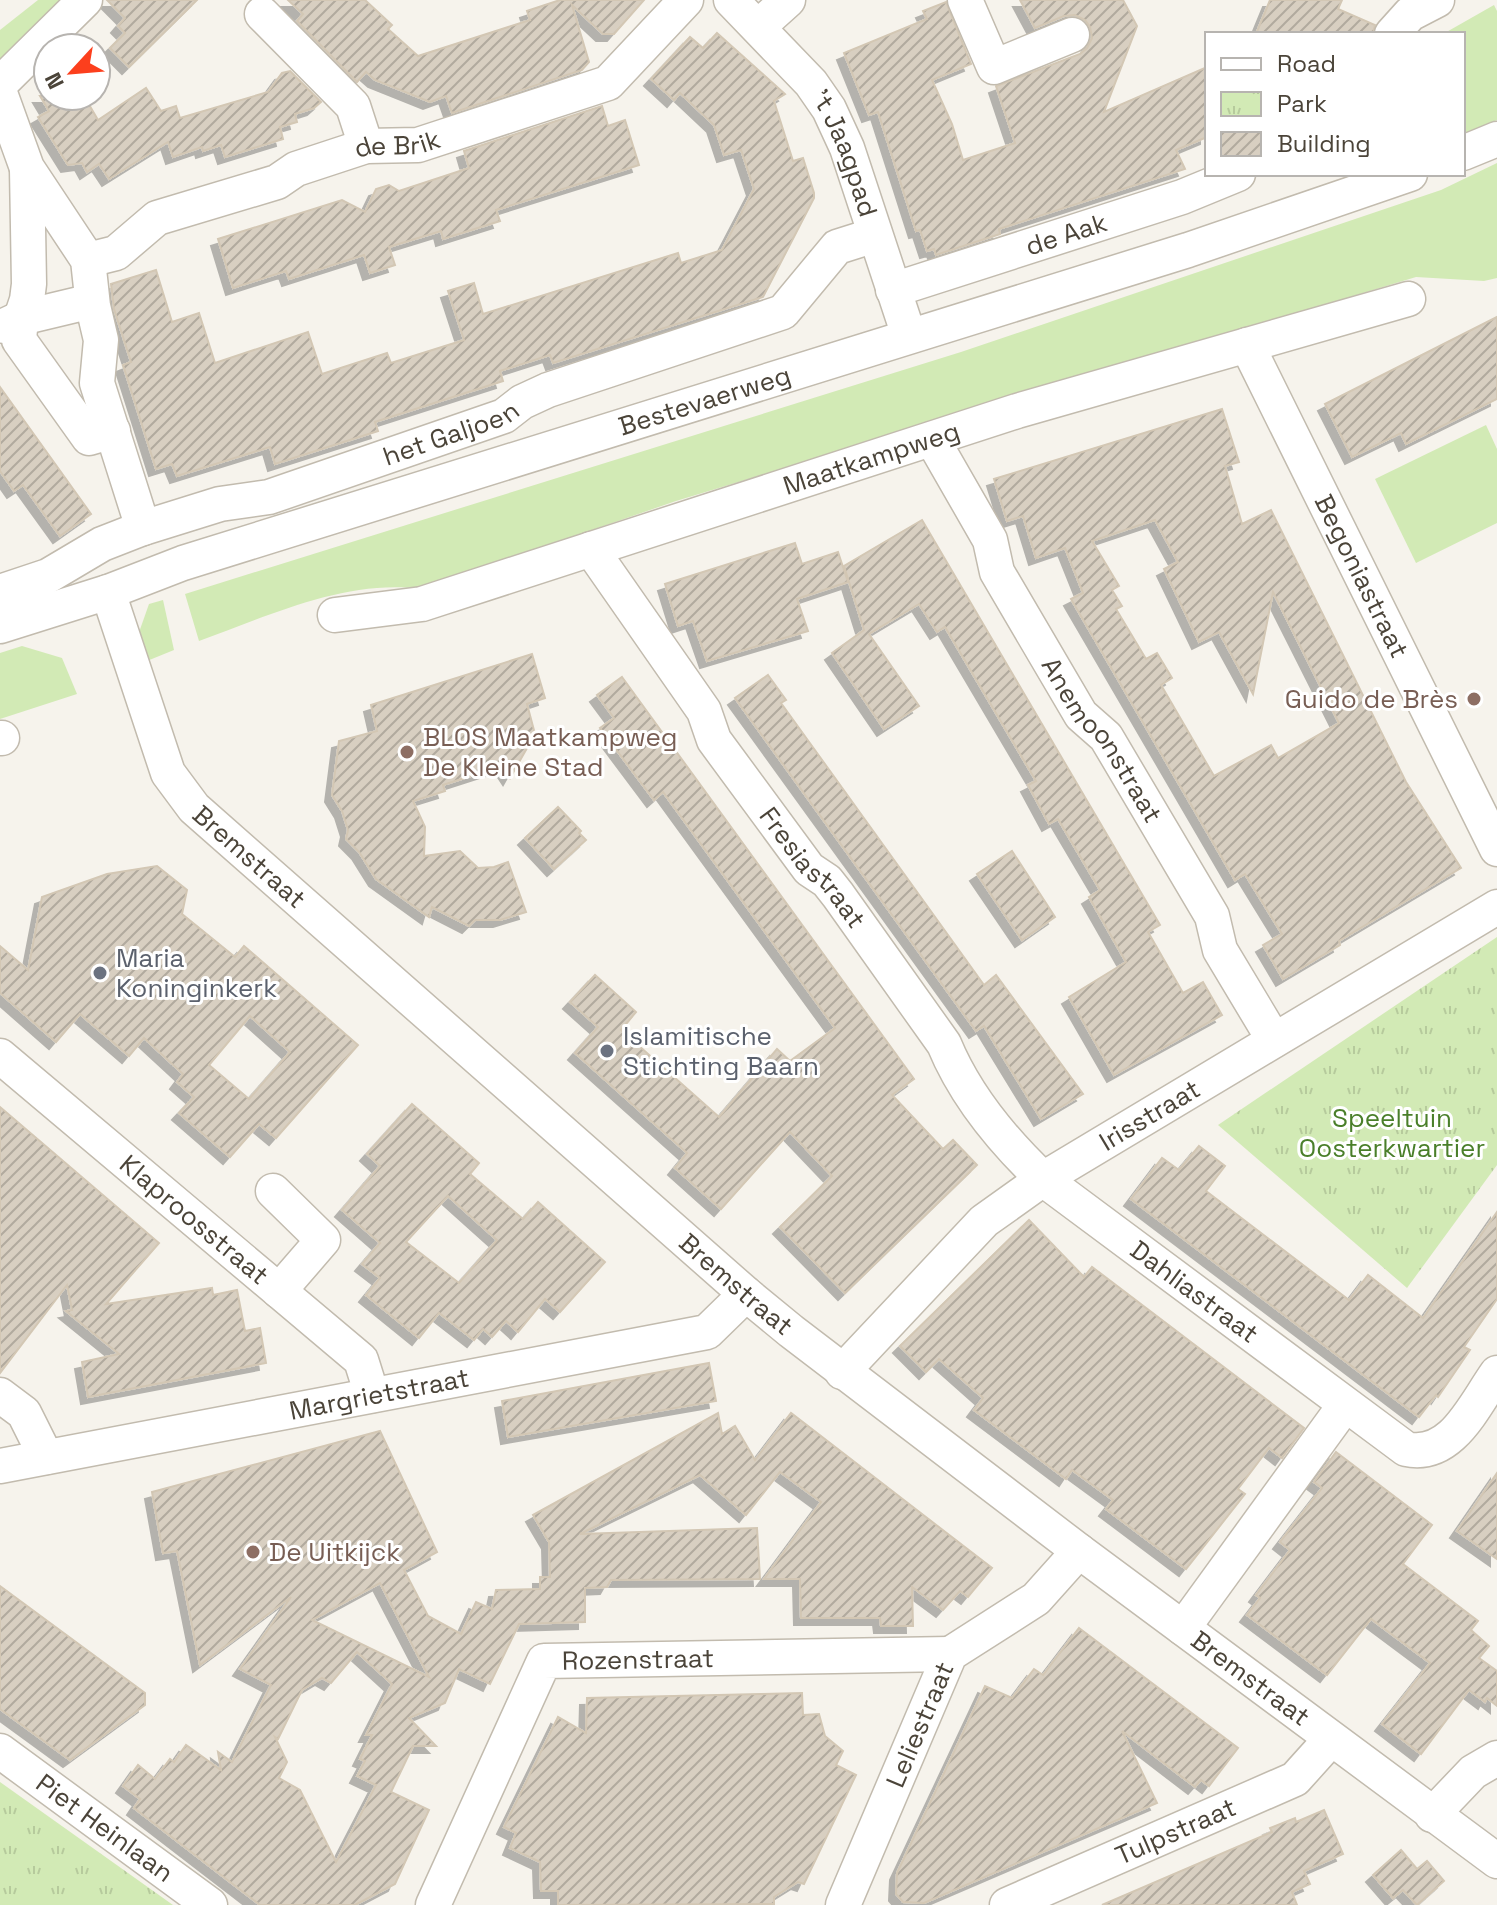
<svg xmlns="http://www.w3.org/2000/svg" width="1497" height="1905" font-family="'Space Grotesk',sans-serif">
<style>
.grass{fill:#d2eab5}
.park{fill:url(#park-tufts)}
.building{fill:url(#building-hatch);stroke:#d3c7b4;stroke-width:2;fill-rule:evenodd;filter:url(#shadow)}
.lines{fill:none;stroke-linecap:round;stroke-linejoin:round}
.minor-casing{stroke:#c2bbae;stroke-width:37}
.minor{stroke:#fff;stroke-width:34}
.education-dot{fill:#8d6e63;stroke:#fff;stroke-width:3}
.worship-dot{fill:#6b7280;stroke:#fff;stroke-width:3}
.labels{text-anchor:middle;stroke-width:6;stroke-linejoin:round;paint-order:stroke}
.street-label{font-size:26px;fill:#4b4439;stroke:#fff}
.education-label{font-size:26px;fill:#785e54;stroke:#fff;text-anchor:start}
.worship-label{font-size:26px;fill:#5b616d;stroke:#fff;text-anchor:start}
.park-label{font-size:26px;fill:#4a7f2a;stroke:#fff}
</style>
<defs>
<pattern id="park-tufts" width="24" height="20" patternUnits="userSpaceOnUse" patternTransform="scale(2)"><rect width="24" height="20" fill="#d2eab5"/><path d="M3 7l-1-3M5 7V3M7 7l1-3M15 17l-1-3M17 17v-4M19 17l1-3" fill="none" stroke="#b6ca9c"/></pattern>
<pattern id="building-hatch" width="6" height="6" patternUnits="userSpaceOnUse" patternTransform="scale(2)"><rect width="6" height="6" fill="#d8cfc1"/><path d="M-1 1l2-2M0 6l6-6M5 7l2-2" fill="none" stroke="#b1aa9e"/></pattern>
<filter id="shadow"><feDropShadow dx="-7" dy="7" stdDeviation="0" flood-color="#0004"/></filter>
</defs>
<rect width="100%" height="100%" fill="#f6f3ec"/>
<g class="grass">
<path d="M38 0H67L0 61V30Z"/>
<path d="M1494 5 1497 11V120L1463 134V34H1443Z"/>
<path d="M1497 163V278L1484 281 1416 277 676 501 421 589C345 579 269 616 199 641L185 594 961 352 1441 190Z"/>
<path d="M1486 425 1497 449V523L1416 563 1375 479Z"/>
<path d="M163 600 174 650 142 663 137 638 149 604Z"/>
<path d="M22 646 62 658 77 694 0 719V653Z"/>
</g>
<g class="park">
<path d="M1497 937V1165L1407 1288 1218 1125Z"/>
<path d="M0 1782 173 1905H0Z"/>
</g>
<g class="building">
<path d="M107 0H197L129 67 110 48 125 33 118 26 125 18Z"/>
<path d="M288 0H365L392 25 388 29 418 56 530 20 527 11 560 0H644L614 34H603L572 5 589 62 582 70 452 113 446 96 430 102 375 80 366 72 357 82 297 21 303 14Z"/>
<path d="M1020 0H1123L1137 26 1104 112 1207 67V137L1176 150 1185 169 999 229 1000 234 936 255 934 249 927 251 920 230 916 231 878 112 869 115 844 53 927 19 923 11 946 2 971 64 932 80 952 124 963 160 1015 143 996 86 1080 54 1087 48 1092 38 1090 27 1085 20 1075 15 1064 16 1035 28Z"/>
<path d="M1270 0H1342L1338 9 1375 25 1373 34H1256Z"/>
<path d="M717 33 785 94 774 101 793 161 803 158 814 193V198L763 297 553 363 550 355 500 371 503 381 375 422 378 431 275 464 270 447 177 476 172 464 156 469 123 365 131 362 114 309 111 284 156 270 172 322 199 313 215 363 308 332 322 374 387 353 391 363 464 340 448 291 474 283 483 314 678 253 681 263 722 250 754 189 741 150 724 155 714 125 680 93 674 100 651 79 690 37 703 48Z"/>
<path d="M290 71 321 102 314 108 295 114 297 122 280 127 283 139 225 157 221 145 203 151 202 147 173 157 168 142 109 179 99 164 87 172 82 163 68 165 38 117 49 111 40 96H84L98 120 146 88 161 111 176 106 180 118 268 92 282 73Z"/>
<path d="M602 106 608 126 625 120 639 165 496 210 500 221 443 239 441 231 389 247 395 265 370 273 364 255 289 279 286 271 233 288 218 239 342 200 365 212 376 189 389 185 399 191 469 168 464 151Z"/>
<path d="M1497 317V399L1406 444 1401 433 1352 457 1325 404Z"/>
<path d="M0 387 91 514 60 536 23 485 14 491 0 471Z"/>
<path d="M1222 409 1239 462 1225 466 1242 524 1271 510 1406 782 1461 868 1339 941 1340 945 1283 979 1263 945 1282 934 1245 874 1235 880 1071 599 1083 593 1065 548 1036 558 1023 516 1007 521 994 479ZM1155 520 1178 562 1164 569 1199 642 1219 632 1253 694 1273 592 1339 723 1278 758 1271 745 1214 776 1161 685 1172 678 1157 653 1146 659 1116 609 1122 606 1112 590 1119 586 1092 541Z"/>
<path d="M922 520 1160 925 1148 932 1183 993 1203 982 1222 1015 1114 1075 1069 997 1126 962 1089 897 1100 890 1058 819 1049 824 1028 785 1036 781 945 627 937 632 919 604 869 634 919 706 884 729 832 653 864 630 844 566Z"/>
<path d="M795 543 802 564 838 552 848 582 797 599 808 631 707 661 693 621 678 626 665 584Z"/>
<path d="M532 654 545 698 527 704 535 734 510 778 502 766 443 785 445 791 413 801 425 827 424 856 460 851 478 868 494 867 508 862 526 912 500 920H475L469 926 432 907 429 917 376 879 359 852 346 839 348 830 342 811 332 795 339 741 377 731 371 705Z"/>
<path d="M768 675 786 700 781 703 984 985 996 975 1083 1094 1041 1119 984 1026 976 1031 735 698Z"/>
<path d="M622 677 914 1079 892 1095 943 1149 953 1140 977 1165 845 1293 780 1227 832 1176 790 1132 721 1209 675 1168 687 1153 575 1053 598 1027 570 1002 595 975 636 1012 621 1030 719 1117 777 1049 790 1061 835 1028 663 792 654 800 600 728 614 718 597 695Z"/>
<path d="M558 807 581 831 579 833 586 840 554 869 525 838Z"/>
<path d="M1012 851 1055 917 1022 940 977 874Z"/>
<path d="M157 866 187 890 182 914 235 957 244 946 358 1045 276 1138 259 1124 230 1157 179 1113 194 1097 177 1082 183 1074 144 1038 129 1056 80 1014 56 1042 0 993V946L28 970 42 897 107 874ZM250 1016 290 1052 249 1099 209 1065Z"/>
<path d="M412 1104 479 1163 470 1174 523 1219 538 1202 605 1262 560 1312 545 1299 518 1332 506 1321 492 1337 483 1329 474 1340 439 1313 419 1338 366 1295 380 1278 362 1264 380 1243 342 1210 380 1166 367 1154ZM448 1196 497 1240 459 1283 406 1242Z"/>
<path d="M0 1107 159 1243 106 1304 212 1288 213 1295 237 1290 245 1331 260 1328 266 1363 88 1397 82 1362 119 1354 66 1311 72 1310 67 1285 0 1373Z"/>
<path d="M1199 1146 1225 1166 1206 1191 1349 1300 1368 1275 1423 1318 1497 1212V1299L1464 1347 1470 1350 1438 1397 1436 1395 1419 1417 1131 1199 1162 1158 1179 1170Z"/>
<path d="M1029 1220 1084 1277 1092 1267 1304 1428 1282 1458 1269 1448 1238 1489 1245 1494 1186 1569 1106 1509 1113 1500 1072 1470 1066 1479 974 1410 983 1398 939 1359 926 1372 900 1346Z"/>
<path d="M709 1363 716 1401 508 1437 502 1401Z"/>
<path d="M718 1413 722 1434 735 1426 755 1460 791 1413 992 1568 968 1597 960 1591 943 1610 912 1587 913 1626H881L880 1618H801L800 1579H764L821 1502 780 1472 746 1515 700 1475 580 1534 757 1528 760 1579 611 1580 607 1587 585 1588V1622L519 1624 490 1684 459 1669 445 1703 409 1718 436 1746H413L391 1792 429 1810 395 1884 355 1905H260L134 1808 140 1799 123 1786 138 1765 155 1779 170 1759 174 1762 186 1745 221 1770 218 1752 232 1762 271 1685 240 1669 291 1597 200 1665 177 1551 163 1553 152 1492 380 1431 437 1552 404 1570 428 1616 461 1634 476 1602 492 1609 496 1590 540 1589V1577H550L549 1542 533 1515ZM380 1583 429 1677 312 1620ZM357 1652 392 1684 366 1735H372L360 1759 365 1761 357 1776 376 1785 336 1862 300 1790 279 1778 287 1762 275 1737 278 1739 302 1690 322 1678 331 1683Z"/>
<path d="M1336 1452 1432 1525 1403 1564 1478 1621 1471 1630 1489 1646 1479 1658 1497 1671V1706L1487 1698 1485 1702 1469 1690 1421 1754 1382 1724 1430 1663 1371 1619 1327 1675 1247 1615 1260 1598 1256 1595 1290 1550 1280 1542 1322 1488 1314 1482Z"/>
<path d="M1497 1473V1559L1457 1531Z"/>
<path d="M0 1586 145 1693V1705L70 1760 0 1709Z"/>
<path d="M1079 1628 1238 1748 1209 1786 1201 1780 1195 1787 1122 1731 1157 1803 924 1903 903 1902 896 1894 897 1873 985 1686 1012 1698 1034 1669 1043 1675Z"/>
<path d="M802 1693 803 1715 819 1714 825 1736 843 1751 836 1765 856 1775 804 1884 798 1882 774 1897V1904L558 1905V1891H541L540 1862 510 1848 516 1833 504 1827 558 1717 586 1733 587 1698Z"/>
<path d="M1324 1810 1343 1854 1304 1871 1310 1884 1292 1892 1297 1905H1102L1272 1832 1270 1828 1295 1818 1296 1822Z"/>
<path d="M1401 1850 1417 1869 1427 1861 1444 1881 1417 1905 1403 1890 1393 1898 1373 1875Z"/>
</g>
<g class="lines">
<g class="minor-casing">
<g id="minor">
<path id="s1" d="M731 0 811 83 829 109 847 148 909 336"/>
<path d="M965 0 994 67 1072 35"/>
<path d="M262 14 353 106 366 146"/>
<path d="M758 27 788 0"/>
<path d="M1392 34 1410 14 1437 0"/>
<path d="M0 84 85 0"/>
<path d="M0 93 27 168 88 260 93 306 101 340 97 383 143 528"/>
<path d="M1463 153 1497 139"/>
<path d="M27 169 29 284 27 300 21 318 19 340 89 438 113 431"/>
<path id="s2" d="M88 260 116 253 157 218 277 182 296 169 366 146 418 145 608 83 686 0"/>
<path id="s3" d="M893 290 1182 197 1238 174"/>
<path d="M4 326 21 318 92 301"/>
<path id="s4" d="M1247 345 1497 849"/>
<path id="s5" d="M932 439 990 540 997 572 1081 715 1106 737 1212 916 1220 950 1274 1040"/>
<path id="s6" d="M591 549 704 711 714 740 809 869 827 881 838 895 944 1044C965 1095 1003 1141 1043 1179L1406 1449C1452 1459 1474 1405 1497 1373"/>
<path id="s7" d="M0 592 48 576 102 544 143 528 220 504 269 497 504 416 522 402 548 390 783 312 837 247 875 235"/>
<path id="s8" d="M108 592 168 773 194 808 746 1294 791 1331 1079 1551 1497 1861"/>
<path id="s9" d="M335 615 422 604 1017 411 1408 299"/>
<path id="s10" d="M0 626 108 592 183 563 1188 250 1410 174"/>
<path d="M0 738H2"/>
<path id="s11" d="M0 1056 361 1360 372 1395"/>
<path d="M273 1191 323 1240 279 1291"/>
<path id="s12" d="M842 1372 984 1221 1043 1179 1497 907"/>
<path d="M0 1395 24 1413 46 1457"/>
<path id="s13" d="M0 1466 707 1332 746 1294"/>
<path d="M1183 1628 1345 1405"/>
<path id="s14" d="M0 1751 210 1905"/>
<path d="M1432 1815 1473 1772 1497 1758"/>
<path id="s15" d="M433 1905 544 1661 950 1654"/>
<path id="s16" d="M843 1905 950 1654 1036 1599 1079 1551"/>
<path id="s17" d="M1007 1905 1295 1779 1331 1739"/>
</g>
</g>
<use href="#minor" class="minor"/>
</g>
<g class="education-dot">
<circle cx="1474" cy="699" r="8"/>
<circle cx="407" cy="752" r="8"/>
<circle cx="253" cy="1552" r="8"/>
</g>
<g class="worship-dot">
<circle cx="100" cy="973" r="8"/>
<circle cx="607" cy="1051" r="8"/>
</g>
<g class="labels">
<g class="street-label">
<text dy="9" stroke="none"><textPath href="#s2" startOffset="336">de Brik</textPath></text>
<text dy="9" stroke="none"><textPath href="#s1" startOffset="194">'t Jaagpad</textPath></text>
<text dy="9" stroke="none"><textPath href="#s3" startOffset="182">de Aak</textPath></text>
<text dy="9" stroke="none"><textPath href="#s10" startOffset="740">Bestevaerweg</textPath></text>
<text dy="9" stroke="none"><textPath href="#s7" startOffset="480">het Galjoen</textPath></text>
<text dy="9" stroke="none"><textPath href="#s9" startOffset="560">Maatkampweg</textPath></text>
<text dy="9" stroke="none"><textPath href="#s4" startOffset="258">Begoniastraat</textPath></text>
<text dy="9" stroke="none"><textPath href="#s5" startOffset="348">Anemoonstraat</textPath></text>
<text dy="9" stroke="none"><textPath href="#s8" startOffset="308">Bremstraat</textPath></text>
<text dy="9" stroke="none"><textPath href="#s6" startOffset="390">Fresiastraat</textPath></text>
<text dy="9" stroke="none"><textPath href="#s12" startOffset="404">Irisstraat</textPath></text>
<text dy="9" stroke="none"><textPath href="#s11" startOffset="254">Klaproosstraat</textPath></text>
<text dy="9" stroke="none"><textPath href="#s8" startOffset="956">Bremstraat</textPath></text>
<text dy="9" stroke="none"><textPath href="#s6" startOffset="968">Dahliastraat</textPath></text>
<text dy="9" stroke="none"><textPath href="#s13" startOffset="386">Margrietstraat</textPath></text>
<text dy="9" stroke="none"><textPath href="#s15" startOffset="362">Rozenstraat</textPath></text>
<text dy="9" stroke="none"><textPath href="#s8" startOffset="1604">Bremstraat</textPath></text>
<text dy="9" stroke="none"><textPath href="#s16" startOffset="196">Leliestraat</textPath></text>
<text dy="9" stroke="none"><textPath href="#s14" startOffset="130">Piet Heinlaan</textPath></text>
<text dy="9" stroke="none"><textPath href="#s17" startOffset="184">Tulpstraat</textPath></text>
</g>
<g class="education-label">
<text x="1458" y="708" text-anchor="end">Guido de Brès</text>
<text x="423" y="746">BLOS Maatkampweg<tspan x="423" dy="30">De Kleine Stad</tspan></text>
<text x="269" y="1561">De Uitkijck</text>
</g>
<g class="worship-label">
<text x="116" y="967">Maria<tspan x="116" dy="30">Koninginkerk</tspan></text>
<text x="623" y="1045">Islamitische<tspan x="623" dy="30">Stichting Baarn</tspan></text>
</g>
<g class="park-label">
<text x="1392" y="1127">Speeltuin<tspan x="1392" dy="30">Oosterkwartier</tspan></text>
</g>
</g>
<rect x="1205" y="32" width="260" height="144" fill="#ffffff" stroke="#b7b4b0" stroke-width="2"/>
<rect x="1221" y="58" width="40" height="12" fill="#ffffff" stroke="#b7b4b0" stroke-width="2"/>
<text x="1277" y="72" font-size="24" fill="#4b4439">Road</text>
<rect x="1221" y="92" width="40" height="24" fill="url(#park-tufts)" stroke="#b7b4b0" stroke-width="2"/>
<text x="1277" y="112" font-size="24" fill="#4b4439">Park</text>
<rect x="1221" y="132" width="40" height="24" fill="url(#building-hatch)" stroke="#b7b4b0" stroke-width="2"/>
<text x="1277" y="152" font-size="24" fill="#4b4439">Building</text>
<g transform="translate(72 72) rotate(244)"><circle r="38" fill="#ffffff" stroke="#b7b4b0" stroke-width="2"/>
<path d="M0-6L14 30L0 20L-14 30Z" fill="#fc3f1d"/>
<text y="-12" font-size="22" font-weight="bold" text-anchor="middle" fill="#4b4439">N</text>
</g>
</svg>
